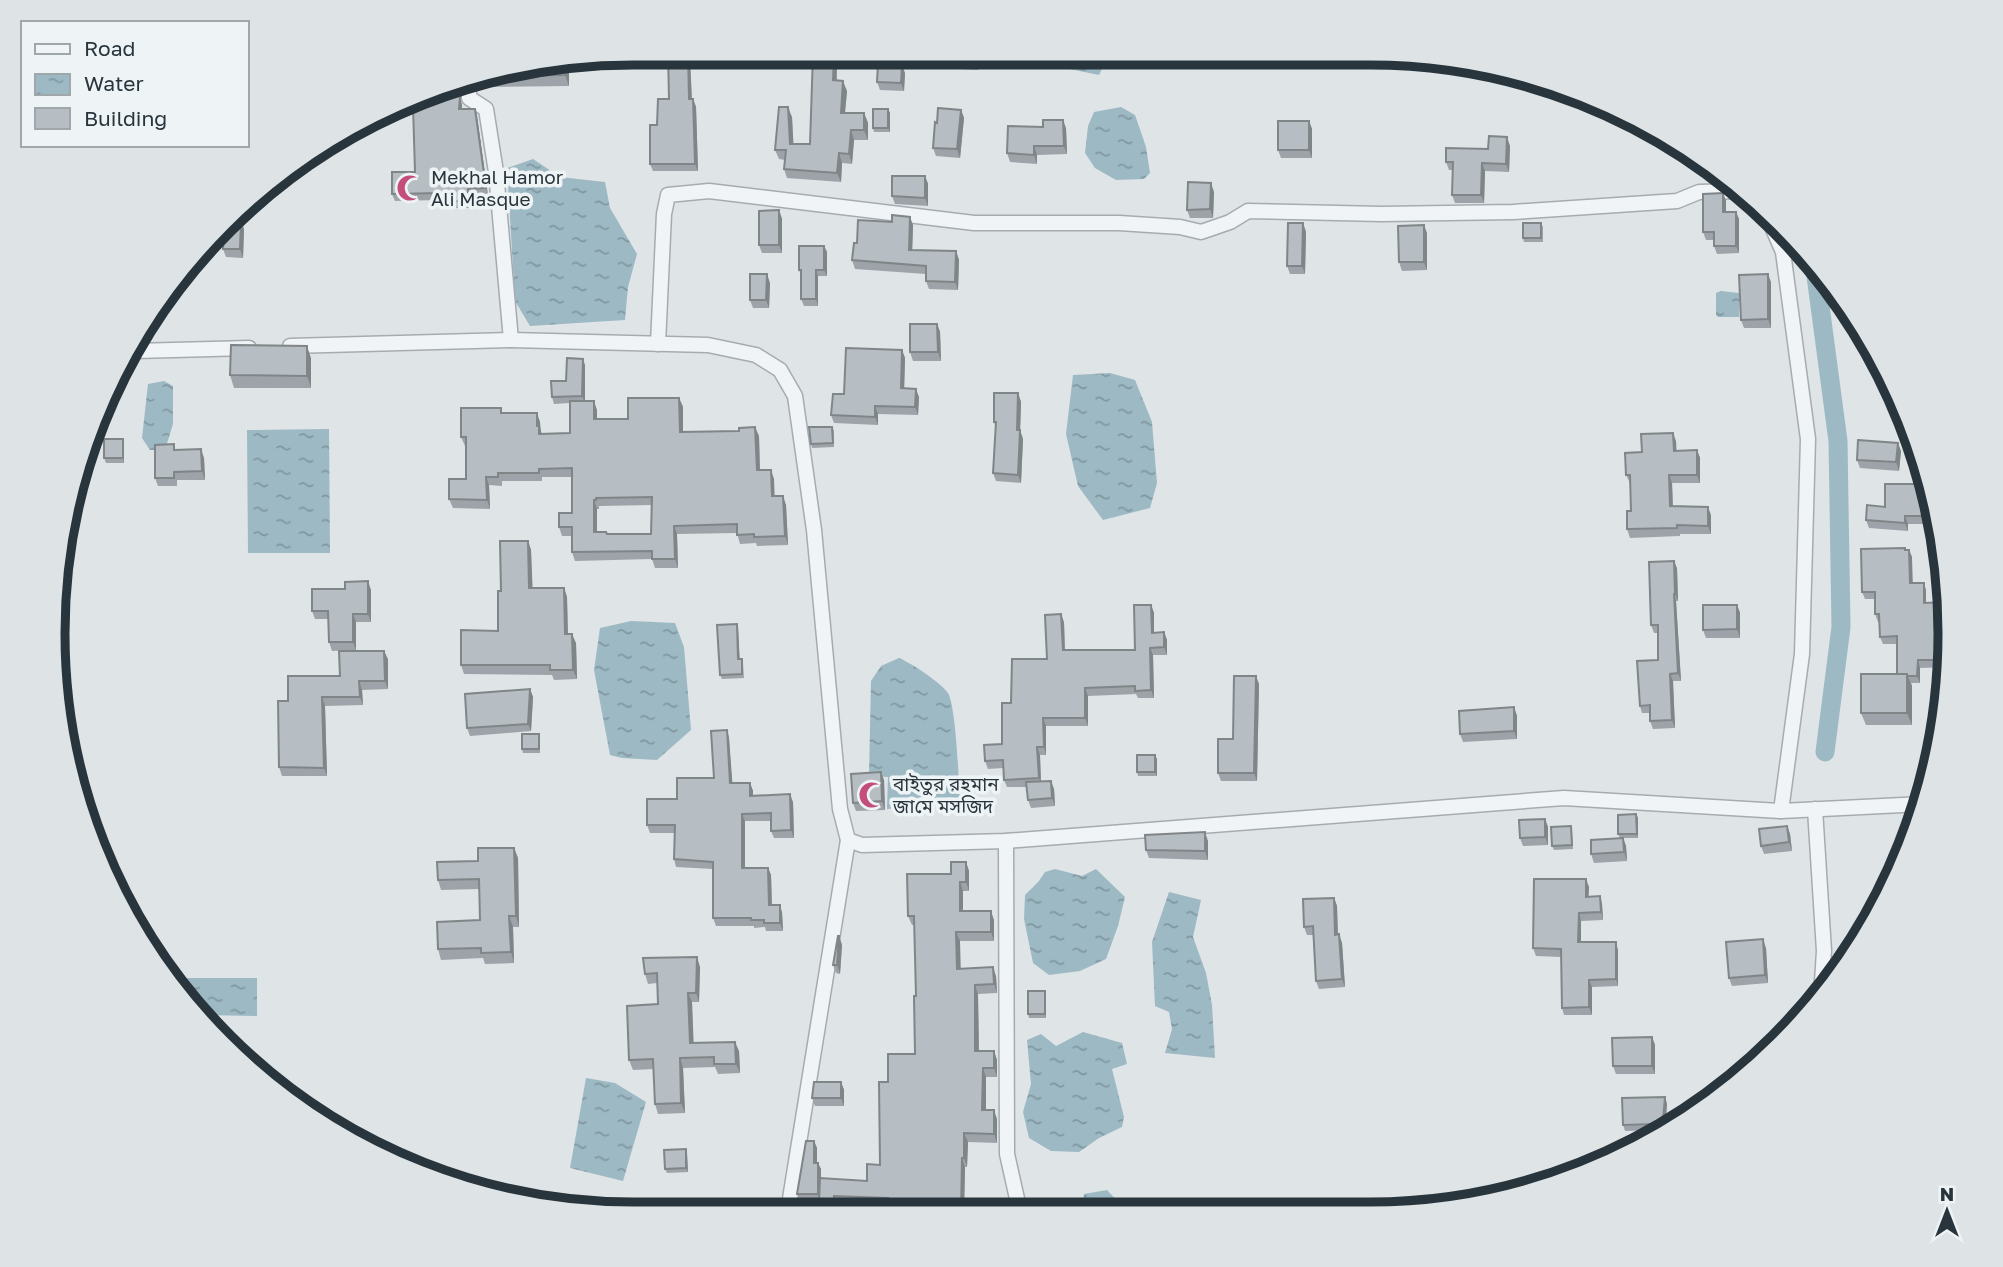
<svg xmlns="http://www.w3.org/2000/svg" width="2003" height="1267" font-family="'Golos Text','Noto Sans Bengali',sans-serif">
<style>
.water{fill:url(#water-ripples)}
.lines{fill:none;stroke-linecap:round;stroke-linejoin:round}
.canal{stroke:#9db9c4;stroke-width:19}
.street-casing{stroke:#a5acb1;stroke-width:17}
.street{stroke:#f1f4f6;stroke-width:14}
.wall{fill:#9da3a8;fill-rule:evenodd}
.shaded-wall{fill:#808588}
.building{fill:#b7bec3;stroke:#808588;stroke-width:2;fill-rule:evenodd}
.labels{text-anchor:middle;stroke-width:7;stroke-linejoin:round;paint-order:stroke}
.poi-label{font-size:19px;fill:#29353d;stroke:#eef3f5;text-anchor:start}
.rim{fill:none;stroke:#29353d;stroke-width:9}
</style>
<defs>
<pattern id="water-ripples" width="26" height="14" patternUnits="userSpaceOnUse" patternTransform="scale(1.75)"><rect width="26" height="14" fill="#9db9c4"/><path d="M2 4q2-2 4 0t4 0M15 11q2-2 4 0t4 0" fill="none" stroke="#8097a0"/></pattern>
</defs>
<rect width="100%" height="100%" fill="#dfe4e7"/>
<g class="water">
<path d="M1052 55H1108V57L1099 75 1050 65Z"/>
<path d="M1121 107 1135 115 1146 147 1150 173 1144 179 1116 180 1095 168 1085 153 1088 126 1094 112Z"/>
<path d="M533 159 560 177 605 182 610 208 637 254 628 287 625 320 530 326 515 301 507 168Z"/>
<path d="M1721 291 1739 293V317H1718L1716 315V293Z"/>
<path d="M1110 373 1135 380 1152 422 1157 483 1150 508 1103 520 1078 486 1066 434 1073 375Z"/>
<path d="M164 381 173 386V424L165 450H150L142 438 148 384Z"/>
<path d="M329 429 330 553H248L247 430Z"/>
<path d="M631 621 675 623 684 647 691 730 657 760 622 758 610 755 594 670 600 628Z"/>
<path d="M899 658C911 663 940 682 948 693 956 706 959 783 960 803L887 809 888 777 869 776 871 681 881 666Z"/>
<path d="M1055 869 1082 876 1096 869 1125 897 1118 926 1106 959 1080 971 1049 975 1033 963 1024 919 1025 895 1039 881 1045 872Z"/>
<path d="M1169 892 1201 900 1193 937 1206 973 1212 1005 1215 1058 1165 1053 1172 1029 1169 1012 1155 1006 1152 942Z"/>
<path d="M170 978H257V1016L205 1015Z"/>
<path d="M1083 1032 1122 1043 1127 1064 1112 1069 1124 1117 1122 1127 1099 1138 1079 1152 1051 1151 1029 1138 1023 1112 1031 1084 1027 1040 1041 1034 1056 1046Z"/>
<path d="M586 1078 615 1083 646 1102 623 1181 570 1168Z"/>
<path d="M1107 1190 1124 1208V1212H1082L1084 1194Z"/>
</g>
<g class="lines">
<path class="canal" d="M1814 261 1838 441 1841 627 1825 752"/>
<g class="street-casing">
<g id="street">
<path d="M469 80V98L486 109 496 172 511 340"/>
<path d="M1766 213 1783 252 1808 439 1802 654 1781 811"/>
<path d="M658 344 664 214 668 195 709 191 974 223H1119L1180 227 1201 232 1230 222 1248 211 1382 214 1513 212 1677 201 1699 192 1743 191"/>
<path d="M290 346 511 340 708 345 756 355 780 370 795 396 814 530 840 809 848 840 862 845 1006 841 1564 798 1781 811 1923 804"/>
<path d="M135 351 249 348"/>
<path d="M1815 809 1824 951 1821 997"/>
<path d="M1006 841 1007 1154 1020 1212"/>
<path d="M788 1211 848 840"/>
</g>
</g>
<use href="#street" class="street"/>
</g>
<g class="wall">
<path d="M656 53H699V57L690 58 692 99H693L696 107 698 171H653L650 164 657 125 669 99 668 59H659Z"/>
<path d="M813 54H842V61H837V81L847 91 845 113H864L868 123V140H854L852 164 842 163 841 182 787 178 784 169 785 160 779 159 775 150 792 117 793 144H810Z"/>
<path d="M978 55V70L943 68 940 60Z"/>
<path d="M569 63V86L479 87 475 79Z"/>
<path d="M905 73 904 91 880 90 877 82Z"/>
<path d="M459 97 462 105V109H475L477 116 488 196H471V208H441L439 200 395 201 392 194 415 172 417 106Z"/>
<path d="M888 109 890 113V132H874L873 128Z"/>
<path d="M961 110 964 118 960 158 936 156 933 148 937 123Z"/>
<path d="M1309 121 1312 129V158H1281L1278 150Z"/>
<path d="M1066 128 1067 154 1037 155V164L1010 162 1007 153Z"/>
<path d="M1510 146 1509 172 1485 171 1484 203H1455L1452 195 1453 170H1449L1446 162 1488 149Z"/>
<path d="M925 176 928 184V206L895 204 892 196Z"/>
<path d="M1214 192 1213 218H1190L1187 210Z"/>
<path d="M1723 193 1726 201V212H1736L1739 219V253L1717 254 1714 246V240H1706L1703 232Z"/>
<path d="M779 210 782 219V253H762L759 245Z"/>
<path d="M1303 223 1306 232 1305 274H1290L1287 266Z"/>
<path d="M1541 223 1543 227V242H1524L1523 238Z"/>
<path d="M913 225 912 250 956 251 959 260 958 290 929 289 926 281V274L855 269 852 260 857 243Z"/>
<path d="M244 229 243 258 226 257 223 249Z"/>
<path d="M1427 233V270L1402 271 1399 262Z"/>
<path d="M824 246 827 252V276H818V306H804L801 299V276L799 270Z"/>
<path d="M1771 282V328H1744L1741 320Z"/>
<path d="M770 283 769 308H753L750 300Z"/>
<path d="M937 324 940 332 941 361H913L910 352Z"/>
<path d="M902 350 905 358 904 388 919 397 918 415 878 414V425L834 423 831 415 844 394Z"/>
<path d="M311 358V388H234L230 375Z"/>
<path d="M585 365V401L597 410V419H628L679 398 683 407V432L759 436 760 470 774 479V496L786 505 788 545 757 546 756 543 740 544 737 533 677 534 678 568H655L652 559 575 561 572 552V536H562L559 527 572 513V477H542V481H502V486L489 485 490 509 453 508 449 499 466 479V446H465L461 437 503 413 540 422V428L542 434 570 433V403L554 404 552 397 566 381ZM652 505 651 534H607L597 532V509H599V506Z"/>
<path d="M1886 373 1898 398H1889L1886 390Z"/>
<path d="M1018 393 1021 402 1020 430 1023 439 1021 483 996 481 993 473 996 428 994 422Z"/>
<path d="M832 427 834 431V447L812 448 811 444Z"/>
<path d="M123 439 124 444V463H106L104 458Z"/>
<path d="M1676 441V450H1697L1700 458V483H1672L1673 506 1711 515V534H1680V536L1630 538 1627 529 1631 511 1630 483 1626 475 1642 452Z"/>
<path d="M176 450 204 458 205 480H177V486H158L155 478Z"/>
<path d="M1901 451 1899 471 1860 468 1857 460Z"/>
<path d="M1928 484 1934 508H1927V524H1908V531L1869 528 1866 520 1885 507Z"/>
<path d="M528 541 531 550 532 588H564L567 597 568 634 576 643 577 679 554 680 552 675 464 674 461 665 498 631 501 591Z"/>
<path d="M1906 550H1909L1912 557V583L1926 590V603L1947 602 1949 667 1920 668V683H1911L1912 686V725H1866L1861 713 1897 674V644H1883L1880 637V622H1878L1875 614V599H1865L1862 592Z"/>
<path d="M1677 568 1678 601H1676L1681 681H1673L1675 728 1653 729 1650 721V713H1642L1640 706 1658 660V633H1654L1651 625Z"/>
<path d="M371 590V622H356V650L332 651 329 642 328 619H315L312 611Z"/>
<path d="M1151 605 1154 613V633L1164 632 1167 640V655H1153L1154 698H1138L1136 694 1088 696V726H1046V755H1040L1041 781 1054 789 1055 806 1031 808 1028 800 1027 787H1007L1004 780 1003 768 988 769 985 761 1002 744 1011 703 1047 659 1064 622 1065 650H1135Z"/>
<path d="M1737 605 1740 613V638H1706L1703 630Z"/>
<path d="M737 624 738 628 739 659H742L743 663 744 678 722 679 720 675Z"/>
<path d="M388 659V689L362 690 363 705 325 706 327 776H282L279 767 288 701 340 676Z"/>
<path d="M1259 684 1257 781H1221L1218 773Z"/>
<path d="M530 689 533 697 531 731 470 736 467 728Z"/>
<path d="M1514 707 1517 716V739L1463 742 1460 734Z"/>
<path d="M727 730 729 738 732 783H750L753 791V795L793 802 794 838H774L771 831V821H745V868H768L771 875 772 905 782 912 783 931H766L765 927 754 928V926H716L713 918V869L676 867 674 859V833H650L647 825 677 799 714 778Z"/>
<path d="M540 739V753H523L522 749Z"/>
<path d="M1157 759V776H1138L1137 772Z"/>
<path d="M884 780 885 810 856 811 853 803Z"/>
<path d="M1636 814 1638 818V838H1623L1626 846 1627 861 1594 863 1591 854 1620 838 1618 834Z"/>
<path d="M1545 819 1548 827V845L1523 846 1520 838Z"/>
<path d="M1571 826 1572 830 1573 849 1554 850 1552 846Z"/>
<path d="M1787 826 1790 834 1792 851 1764 854 1761 846Z"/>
<path d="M1208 841V860L1149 858 1146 850Z"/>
<path d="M514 848 518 858 519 927H513L514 963 485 964 483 958 441 960 438 949 480 920 479 889 441 890 438 880 478 861Z"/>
<path d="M966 862 969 871V891H963V911L994 920V941H960V969L996 976 997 993 978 994 979 1051H994L997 1060V1077H986V1110L997 1119V1143L968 1142 967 1167H965L964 1211H888V1207L837 1205V1211H822L819 1201H800L797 1194 814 1141 817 1148V1163L821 1169V1179L867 1181 880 1165 888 1082 915 1054 916 996 914 925H912L908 916 951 874Z"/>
<path d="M1589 887 1588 897 1600 896 1602 904 1603 920 1581 921V942L1618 950V986L1592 987V1015H1564L1562 1008 1561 957 1536 956 1533 948Z"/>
<path d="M1334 898 1337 906 1338 934 1342 943 1345 987 1319 989 1316 981 1313 935H1307L1304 927Z"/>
<path d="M839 936 842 945 840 974 836 973 833 965Z"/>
<path d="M1766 948 1768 983 1732 986 1729 978Z"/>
<path d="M700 967 699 1002H692L693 1043 739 1051 740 1073 718 1074 715 1067 683 1068 685 1113 658 1114 655 1104 654 1069 633 1070 629 1060 658 1004 657 983 648 984 645 974Z"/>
<path d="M1046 995V1018H1029L1028 1014Z"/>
<path d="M1652 1037 1655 1045V1074H1616L1613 1066Z"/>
<path d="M841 1082 844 1090V1106H815L812 1098Z"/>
<path d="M1665 1097 1667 1104 1666 1119 1655 1130 1625 1131 1623 1125Z"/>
<path d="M687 1153 688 1172 667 1173 665 1169Z"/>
</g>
<g class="shaded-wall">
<path d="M688 53 690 58 692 107 689 99Z"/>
<path d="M834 54H835L837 61 836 90 833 80Z"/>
<path d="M975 55H978V70L975 62Z"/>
<path d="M569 63V86L565 75V64Z"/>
<path d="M902 65 905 73 904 91 901 83Z"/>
<path d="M459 81V98L457 91V82Z"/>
<path d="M843 81 847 91 844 122 841 113Z"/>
<path d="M460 97 462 105V116L459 109Z"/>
<path d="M693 99 696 107 698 171 695 164Z"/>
<path d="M788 107 792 117 794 154 790 144Z"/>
<path d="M475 109 477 116 488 196 486 188Z"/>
<path d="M888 109 890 113V132L888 128Z"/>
<path d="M961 110 964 118 960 158 957 149Z"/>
<path d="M864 113 868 123V140L864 130Z"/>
<path d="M1063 120 1066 128 1067 154 1064 146Z"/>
<path d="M1309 121 1312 129V158L1309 150Z"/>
<path d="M851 130 854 140 852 164 849 154Z"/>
<path d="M1507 137 1510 146 1509 172 1506 164Z"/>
<path d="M1034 146 1037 155V164L1034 155Z"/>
<path d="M839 153 842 163 841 182 837 173Z"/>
<path d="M1482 163 1485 171 1484 203 1481 195Z"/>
<path d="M925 176 928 184V206L925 198Z"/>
<path d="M1211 183 1214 192 1213 218 1210 209Z"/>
<path d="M468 189 471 196V208L468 201Z"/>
<path d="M1723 193 1726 201V219L1723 212Z"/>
<path d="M779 210 782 219V253L779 245Z"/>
<path d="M1736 212 1739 219V253L1736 246Z"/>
<path d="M910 217 913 225 912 258 909 250Z"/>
<path d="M241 220 244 229 243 258 240 249Z"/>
<path d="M1303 223 1306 232 1305 274 1302 266Z"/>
<path d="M1424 225 1427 233V270L1424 262Z"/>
<path d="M824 246 827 252V276L824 270Z"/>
<path d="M956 251 959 260 958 290 955 282Z"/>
<path d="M816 270 818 276V306L816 299Z"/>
<path d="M767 274 770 283 769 308 766 300Z"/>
<path d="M1768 274 1771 282V328L1768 319Z"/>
<path d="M937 324 940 332 941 361 938 352Z"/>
<path d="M307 346 311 358V388L307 376Z"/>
<path d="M902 350 905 358 904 396 901 388Z"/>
<path d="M583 359 585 365V403L582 396Z"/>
<path d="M916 389 919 397 918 415 915 407Z"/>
<path d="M1018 393 1021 402 1020 435V430L1023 439 1021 483 1018 475Z"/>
<path d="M679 398 683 407V440L680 432Z"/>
<path d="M594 401 597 410V428L594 419Z"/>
<path d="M875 406 878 414V425L875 417Z"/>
<path d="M537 413 540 422 542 442 537 426Z"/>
<path d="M755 427 759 436 760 479 757 470Z"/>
<path d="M1673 433 1676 441 1677 459 1674 451Z"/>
<path d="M123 439 124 444V463L123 458Z"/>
<path d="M1898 443 1901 451 1899 471 1896 462Z"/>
<path d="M201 449 204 458 205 480 202 471Z"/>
<path d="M1697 450 1700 458V483L1697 475Z"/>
<path d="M771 470 774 479 775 505 772 496Z"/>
<path d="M1669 475 1672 483 1673 514 1670 506Z"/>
<path d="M486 477 489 485 490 509 487 500Z"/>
<path d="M783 496 786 505 788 545 785 536Z"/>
<path d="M594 500 597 509V541L594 532Z"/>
<path d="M1925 500 1927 508V524L1924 516Z"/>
<path d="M1708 507 1711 515V534L1708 526Z"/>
<path d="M1905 516 1908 524V531L1905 523Z"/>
<path d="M674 526 677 534 678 568 675 559Z"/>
<path d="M528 541 531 550 533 598 529 588Z"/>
<path d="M1909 550 1912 557 1913 590 1910 583Z"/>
<path d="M1674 561 1677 568 1678 601 1675 594Z"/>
<path d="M368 581 371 590V622L368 614Z"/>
<path d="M1924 583 1926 590V610L1924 603Z"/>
<path d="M564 588 567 597 568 643 565 634Z"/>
<path d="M1674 594 1676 601 1681 681 1678 673Z"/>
<path d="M1151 605 1154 613V640L1152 633Z"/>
<path d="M1737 605 1740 613V638L1737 629Z"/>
<path d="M353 614 356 622V650L353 642Z"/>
<path d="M1061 614 1064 622 1065 658 1063 650Z"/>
<path d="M737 624 738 628 740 663 738 659Z"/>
<path d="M1164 632 1167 640V655L1164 647Z"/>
<path d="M572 634 576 643 577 679 573 670Z"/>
<path d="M1150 648 1153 655 1154 698 1151 690Z"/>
<path d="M384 651 388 659V689L385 681Z"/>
<path d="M1918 660 1920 668V683L1917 676Z"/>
<path d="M1670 674 1673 681 1675 728 1672 720Z"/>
<path d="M1907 674 1912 686V725L1907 713Z"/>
<path d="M1256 676 1259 684 1257 781 1254 773Z"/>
<path d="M359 681 362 690 363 705 360 697Z"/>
<path d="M1085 688 1088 696V726L1085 718Z"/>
<path d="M530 689 533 697 531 731 528 724Z"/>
<path d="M322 697 325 706 327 776 324 768Z"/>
<path d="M1514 707 1517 716V739L1514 731Z"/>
<path d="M1043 718 1046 726V755L1044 747Z"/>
<path d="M727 730 729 738 733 791 730 783Z"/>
<path d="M1037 747 1040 755 1041 786 1039 778Z"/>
<path d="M1155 755 1157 759V776L1155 772Z"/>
<path d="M881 772 884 780 885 810 882 801Z"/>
<path d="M1051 781 1054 789 1055 806 1052 798Z"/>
<path d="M750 783 753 791V803L750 796Z"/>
<path d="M790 794 793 802 794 838 791 830Z"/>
<path d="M742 814 745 821V876L742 868Z"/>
<path d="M1636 814 1638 818V838L1637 834Z"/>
<path d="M1545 819 1548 827V845L1545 837Z"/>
<path d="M1787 826 1790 834 1792 851 1789 842Z"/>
<path d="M1205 832 1208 841V860L1205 851Z"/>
<path d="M1623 838 1626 846 1627 861 1624 852Z"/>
<path d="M514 848 518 858 519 927 516 916Z"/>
<path d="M966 862 969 871V891L966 882Z"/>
<path d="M768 868 771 875 772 913 769 905Z"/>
<path d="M1586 879 1589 887 1588 905 1586 897Z"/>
<path d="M960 882 963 891V920L960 911Z"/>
<path d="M1600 896 1602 904 1603 920 1601 912Z"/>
<path d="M1334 898 1337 906 1338 943 1335 935Z"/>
<path d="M780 905 782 912 783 931 780 923Z"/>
<path d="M991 911 994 920V941L991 932Z"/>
<path d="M1579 913 1581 921V950L1578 942Z"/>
<path d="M509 916 513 927 514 963 511 952Z"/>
<path d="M956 932 960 941 961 978 957 969Z"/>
<path d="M1339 934 1342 943 1345 987 1342 979Z"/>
<path d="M839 936 842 945 840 974 837 965Z"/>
<path d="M1763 939 1766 948 1768 983 1765 975Z"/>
<path d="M1616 942 1618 950V986L1616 979Z"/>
<path d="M697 957 700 967 699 1002 696 993Z"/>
<path d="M993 967 996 976 997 993 994 984Z"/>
<path d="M1589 980 1592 987V1015L1589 1007Z"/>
<path d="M975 985 978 994 979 1060 975 1051Z"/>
<path d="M1045 991 1046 995V1018L1045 1014Z"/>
<path d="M688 993 692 1002 694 1052 690 1043Z"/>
<path d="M1652 1037 1655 1045V1074L1652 1066Z"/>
<path d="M735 1042 739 1051 740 1073 736 1064Z"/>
<path d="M994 1051 997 1060V1077L994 1068Z"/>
<path d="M680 1058 683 1068 685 1113 681 1103Z"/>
<path d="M983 1068 986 1077V1119L982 1110Z"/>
<path d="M841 1082 844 1090V1106L841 1098Z"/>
<path d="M1665 1097 1667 1104 1665 1125 1663 1119Z"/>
<path d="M994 1110 997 1119V1143L994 1134Z"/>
<path d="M964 1133 968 1142 967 1167 964 1158Z"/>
<path d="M814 1141 817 1148V1169L814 1163Z"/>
<path d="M686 1149 687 1153 688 1172 686 1168Z"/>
<path d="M962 1158 965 1167 964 1211H961Z"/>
<path d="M818 1163 821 1169V1201L818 1194Z"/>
<path d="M834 1196 837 1205V1211L834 1203Z"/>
</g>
<g class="building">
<path d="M668 53H688L689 99H693L695 164H650V125H657L658 99H669Z"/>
<path d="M813 54H834L833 80 843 81 841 113H864V130H851L849 154 839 153 837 173 784 169 786 150H775L779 107H788L790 144H810Z"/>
<path d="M941 54 975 55V62L940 60Z"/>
<path d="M565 64V75L493 76Z"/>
<path d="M878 64 902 65 901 83 877 82Z"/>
<path d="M457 82V91L460 97 459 109H475L486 188 468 189V201H439V193L392 194V172H415L413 106H417V98L447 83Z"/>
<path d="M938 108 961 110 957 149 933 148 935 122 937 123Z"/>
<rect x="873" y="109" width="15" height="19"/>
<path d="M1043 120H1063L1064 146H1034V155L1007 153 1008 126 1043 127Z"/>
<rect x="1278" y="121" width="31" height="29"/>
<path d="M1489 136 1507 137 1506 164 1482 163 1481 195H1452L1453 162H1446V148L1488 149Z"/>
<path d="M892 176H925V198L892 196Z"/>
<path d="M1188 182 1211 183 1210 209 1187 210Z"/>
<path d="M1723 193V212H1736V246H1714V232H1703V194Z"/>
<path d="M779 210V245H759V211Z"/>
<path d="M892 215 910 217 909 250 956 251 955 282 926 281V266L852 260 854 243H857L858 220 892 222Z"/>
<path d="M236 220H241L240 249H223L224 232Z"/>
<path d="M1288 223H1303L1302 266H1287Z"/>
<rect x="1523" y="223" width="18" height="15"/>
<path d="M1424 225V262H1399L1398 226Z"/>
<path d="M799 246H824V270H816V299H801V270H799Z"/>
<path d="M750 274H767L766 300H750Z"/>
<path d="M1768 274V319L1741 320 1739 275Z"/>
<path d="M910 324H937L938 352H910Z"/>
<path d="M231 345 307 346V376L230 375Z"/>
<path d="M846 348 902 350 901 388 916 389 915 407 875 406V417L831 415 833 394H844Z"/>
<path d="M567 358 583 359 582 396 552 397 551 381H566Z"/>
<path d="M1886 373 1894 390H1886Z"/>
<path d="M994 393H1018L1017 430H1020L1018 475 993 473 996 422H994Z"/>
<path d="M628 398H679L680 432 739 431V428L755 427 757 470H771L772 496H783L785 536 754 537V534L737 535V524L674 526 675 559H652V551L572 552V527H559V513H572V468L539 469V473H498V477H486L487 500 449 499V479H466V437H461V408H501V413H537V426H539V434L570 433V401H594V419H628ZM652 497 651 534H607L606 532H594V500H596V498Z"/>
<path d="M809 427H832L833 443 811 444Z"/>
<path d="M1673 433 1674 451 1697 450V475H1669L1670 506 1708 507V526L1677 525V528L1627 529V511H1631L1630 475H1626L1625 453 1642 452 1641 434Z"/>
<rect x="104" y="439" width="19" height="19"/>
<path d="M1858 440 1898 443 1896 462 1857 460Z"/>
<path d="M174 444V450L201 449 202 471 174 472V478H155V445Z"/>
<path d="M1885 484H1928L1932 500H1925L1924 516H1905V523L1866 520 1867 505 1885 507Z"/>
<path d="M500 541H528L529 588H564L565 634H572L573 670H550V665H461V630L498 631V591H501Z"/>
<path d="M1905 548V550H1909L1910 583H1924V603L1947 602 1949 660H1918L1917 676H1907V674H1897V636L1880 637 1879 614H1875V592H1862L1861 549Z"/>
<path d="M1674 561 1675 594H1674L1678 673 1670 674 1672 720 1650 721V705L1640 706 1637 661 1658 660V625H1651L1649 562Z"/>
<path d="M368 581V614H353V642H329L328 611H312V589H345V582Z"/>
<path d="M1134 605H1151L1152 633 1164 632V647L1150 648 1151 690 1135 691V686L1085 688V718H1043L1044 747H1037L1039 778 1004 780 1003 760 985 761 984 745 1002 744V703H1011L1012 659H1047L1045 615 1061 614 1063 650H1135Z"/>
<path d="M1703 605H1737V629L1703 630Z"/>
<path d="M737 624 738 659H742V674L720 675 717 625Z"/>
<path d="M339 651H384L385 681H359L360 697H322L324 768 279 767 278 701H288V676H340Z"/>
<rect x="1861" y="674" width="46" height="39"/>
<path d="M1234 676H1256L1254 773H1218V739H1233Z"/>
<path d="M530 689 528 724 467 728 465 694Z"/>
<path d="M1514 707V731L1460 734 1459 711Z"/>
<path d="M727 730 730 783H750V796L790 794 791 830 771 831V813L742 814V868H768L769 905H780V923H764V920H751V918H713V862L674 859 675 825H647V799H677V778H714L711 731Z"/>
<rect x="522" y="734" width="17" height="15"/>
<rect x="1137" y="755" width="18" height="17"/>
<path d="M881 772 882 801 853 803 851 774Z"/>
<path d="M1051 781 1052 798 1028 800 1026 782Z"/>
<path d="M1923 805 1916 823V806Z"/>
<path d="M1636 814 1637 834H1618V815Z"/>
<path d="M1545 819V837L1520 838 1519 820Z"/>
<path d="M1571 826 1572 845 1552 846 1551 827Z"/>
<path d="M1787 826 1789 842 1761 846 1759 829Z"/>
<path d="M1205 832V851L1146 850 1145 835Z"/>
<path d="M1623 838 1624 852 1591 854V840Z"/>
<path d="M478 848H514L516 916H509L511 952 481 953V948L438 949 437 922 480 920 479 879 438 880 437 862 478 861Z"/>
<path d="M951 862H966V882H960V911H991V932H956L957 969 993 967 994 984 975 985V1051H994V1068H983L982 1110H994V1134L964 1133V1158H962L961 1211H888V1198L834 1196V1203H819L820 1178 867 1181V1164L880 1165 879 1082H888V1054H915L914 996H916L914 916H908L907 874H951Z"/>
<path d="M1534 879H1586V897L1600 896 1601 912 1579 913 1578 942H1616V979L1589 980V1007L1562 1008 1561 949 1533 948Z"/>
<path d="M1334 898 1335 935 1339 934 1342 979 1316 981 1313 926 1304 927 1303 899Z"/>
<path d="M838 936H839L837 965H833Z"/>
<path d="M1763 939 1765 975 1729 978 1726 942Z"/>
<path d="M697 957 696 993H688L690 1043 735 1042 736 1064H714V1057L680 1058 681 1103 655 1104 653 1059 629 1060 627 1006 658 1004 657 973 645 974 643 958Z"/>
<rect x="1028" y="991" width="17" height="23"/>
<path d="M1652 1037V1066H1613L1612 1038Z"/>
<path d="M814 1082H841V1098H812Z"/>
<path d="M1665 1097 1663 1119 1681 1120V1122L1660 1137 1655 1139V1124L1623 1125 1622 1098Z"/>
<path d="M806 1141H814V1163H818V1194H797Z"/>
<path d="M686 1149V1168L665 1169 664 1150Z"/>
</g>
<defs>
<g id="mosque-bare" transform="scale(2.1)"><path d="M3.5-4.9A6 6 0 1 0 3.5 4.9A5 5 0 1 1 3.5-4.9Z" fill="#c34d7b" stroke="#eef3f5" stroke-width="2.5" paint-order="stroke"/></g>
</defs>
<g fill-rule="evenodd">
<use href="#mosque-bare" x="410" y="188"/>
<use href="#mosque-bare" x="872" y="795"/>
</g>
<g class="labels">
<g class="poi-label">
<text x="431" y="184">Mekhal Hamor<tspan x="431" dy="22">Ali Masque</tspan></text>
<text x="893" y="791">বাইতুর রহমান<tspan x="893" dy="22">জা‌মে মস‌জিদ</tspan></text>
</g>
</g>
<path d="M0 0H2003V1267H0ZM633 65H1370A568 568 0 0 1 1938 633V634A568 568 0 0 1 1370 1202H633A568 568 0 0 1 65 634V633A568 568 0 0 1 633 65Z" fill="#dee4e6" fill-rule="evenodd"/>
<path class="rim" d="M633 65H1370A568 568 0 0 1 1938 633V634A568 568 0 0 1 1370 1202H633A568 568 0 0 1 65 634V633A568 568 0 0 1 633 65Z"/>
<rect x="21" y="21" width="228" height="126" fill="#eef3f5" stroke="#9fa7ab" stroke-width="2"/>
<rect x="35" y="44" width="35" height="10" fill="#f1f4f6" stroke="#9fa7ab" stroke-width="2"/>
<text x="84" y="56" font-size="21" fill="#29353d">Road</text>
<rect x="35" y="74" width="35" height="21" fill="url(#water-ripples)" stroke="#9fa7ab" stroke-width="2"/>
<text x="84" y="91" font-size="21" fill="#29353d">Water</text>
<rect x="35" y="108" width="35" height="21" fill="#b7bec3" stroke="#9fa7ab" stroke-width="2"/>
<text x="84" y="126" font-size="21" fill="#29353d">Building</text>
<g transform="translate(1947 1211)" stroke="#eef3f5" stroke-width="5" paint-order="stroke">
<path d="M0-5L12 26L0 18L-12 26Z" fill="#29353d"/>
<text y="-10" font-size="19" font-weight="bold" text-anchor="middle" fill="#29353d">N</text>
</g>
</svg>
